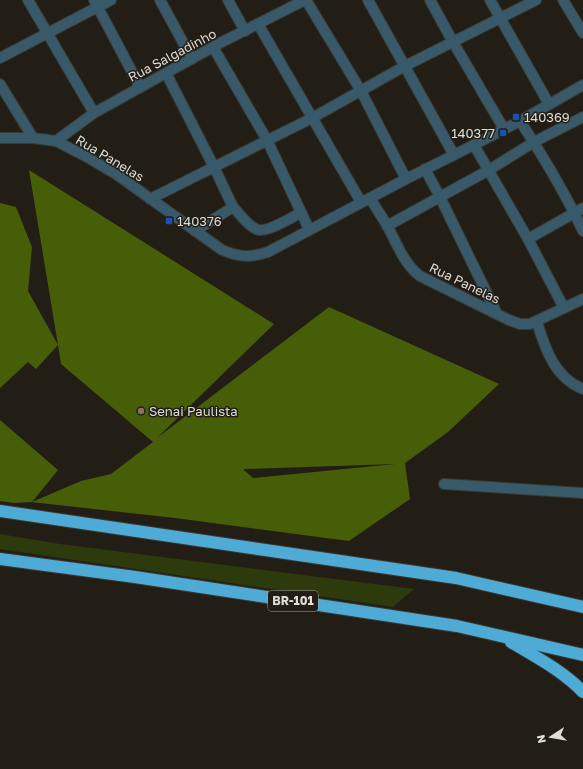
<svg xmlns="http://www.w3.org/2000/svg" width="583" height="769" font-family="'Golos Text',sans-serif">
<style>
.green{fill:#2d3b0c}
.forest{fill:#475e09;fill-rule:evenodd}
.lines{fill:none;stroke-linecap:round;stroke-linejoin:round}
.minor-casing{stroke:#3c3931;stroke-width:12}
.highway-casing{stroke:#3c3931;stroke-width:14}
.minor{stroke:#37596a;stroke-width:10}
.highway{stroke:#4eabd5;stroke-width:12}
.transit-dot{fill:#1a4fb4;stroke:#221e16;stroke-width:1.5}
.education-dot{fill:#8d6e63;stroke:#221e16;stroke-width:1.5}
.labels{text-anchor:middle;stroke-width:3;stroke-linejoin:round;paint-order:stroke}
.shield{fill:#221e16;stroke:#a6a49e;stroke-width:1}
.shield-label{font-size:12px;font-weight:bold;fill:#dfddd8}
.street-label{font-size:13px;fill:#dfddd8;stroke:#221e16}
.poi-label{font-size:13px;fill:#dfddd8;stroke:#221e16;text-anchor:start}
</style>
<rect width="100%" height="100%" fill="#221e16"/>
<path class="green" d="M0 534 60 544 414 589 393 607 0 549Z"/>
<path class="forest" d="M29 170 274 324 157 438 329 307 499 384 448 432 405 463 410 499 349 541 175 518 31 502 14 503 0 501V420L58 470 32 502 81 481 111 474 153 442 61 364 58 345 36 369 28 362 0 388V203L16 207 32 247 28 291 58 345ZM395 464 253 478 244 470V469Z"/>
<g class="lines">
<g class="minor-casing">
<g id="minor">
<path d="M28 0 94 113"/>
<path d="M94 0 140 87"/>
<path d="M160 0 192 59"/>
<path d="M228 0 245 31"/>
<path d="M306 0 361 91 406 179"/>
<path d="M368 0 454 155"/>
<path d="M430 0 453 42 504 129"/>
<path d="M490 0 549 104"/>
<path d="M563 0 583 33"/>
<path d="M258 24 361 202"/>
<path d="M213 47 267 140 309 229"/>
<path d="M0 58 111 0"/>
<path d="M166 73 214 167 233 207 195 231"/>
<path d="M0 84 33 138"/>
<path d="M520 121C543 156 565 193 583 231"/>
<path d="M0 138H33L56 141 87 157 116 174 222 250C239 257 250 258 268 252L406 179 454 155 520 121 583 85"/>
<path d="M56 141 94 113 222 42 305 0"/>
<path d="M474 145 528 239 564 308"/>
<path d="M425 169 440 197 497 314"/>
<path d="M370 198C376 208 382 217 388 227 397 244 404 264 420 276L509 320 520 324H530L583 299"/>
<path d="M150 199 312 118 405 66 536 0"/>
<path d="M233 207C240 214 247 225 256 229 265 234 291 218 300 213"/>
<path d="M387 226 489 170 534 142 583 117"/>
<path d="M528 239 583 208"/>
<path d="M537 322C545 349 555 378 583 389"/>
<path d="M444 484 583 493"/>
</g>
</g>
<g class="highway-casing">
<g id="highway">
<path d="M0 511 456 578 583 607"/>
<path d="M0 559 135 577 457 626 583 655"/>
<path d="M511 642C536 657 563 671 583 692"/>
</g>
</g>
<use href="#minor" class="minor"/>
<use href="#highway" class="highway"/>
</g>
<g class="transit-dot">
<rect x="512" y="113" width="8" height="8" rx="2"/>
<rect x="499" y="129" width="8" height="8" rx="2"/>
<rect x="165" y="217" width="8" height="8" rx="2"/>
</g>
<circle class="education-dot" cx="141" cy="411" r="4"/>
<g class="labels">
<rect class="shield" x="268" y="591" width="50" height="20" rx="3"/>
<g class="shield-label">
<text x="293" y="605">BR-101</text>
</g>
<g class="street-label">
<text transform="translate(172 55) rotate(-28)" y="5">Rua Salgadinho</text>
<text transform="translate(110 158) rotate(31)" y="5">Rua Panelas</text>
<text transform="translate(465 283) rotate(26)" y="5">Rua Panelas</text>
</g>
<g class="poi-label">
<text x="524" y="122">140369</text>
<text x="495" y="138" text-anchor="end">140377</text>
<text x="177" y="226">140376</text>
<text x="149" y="416">Senai Paulista</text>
</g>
</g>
<g transform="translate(551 737) rotate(258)" stroke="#221e16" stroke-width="3" paint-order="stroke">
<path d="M0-3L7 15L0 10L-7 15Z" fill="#dfddd8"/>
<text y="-6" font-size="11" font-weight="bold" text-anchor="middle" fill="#dfddd8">N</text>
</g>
</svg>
